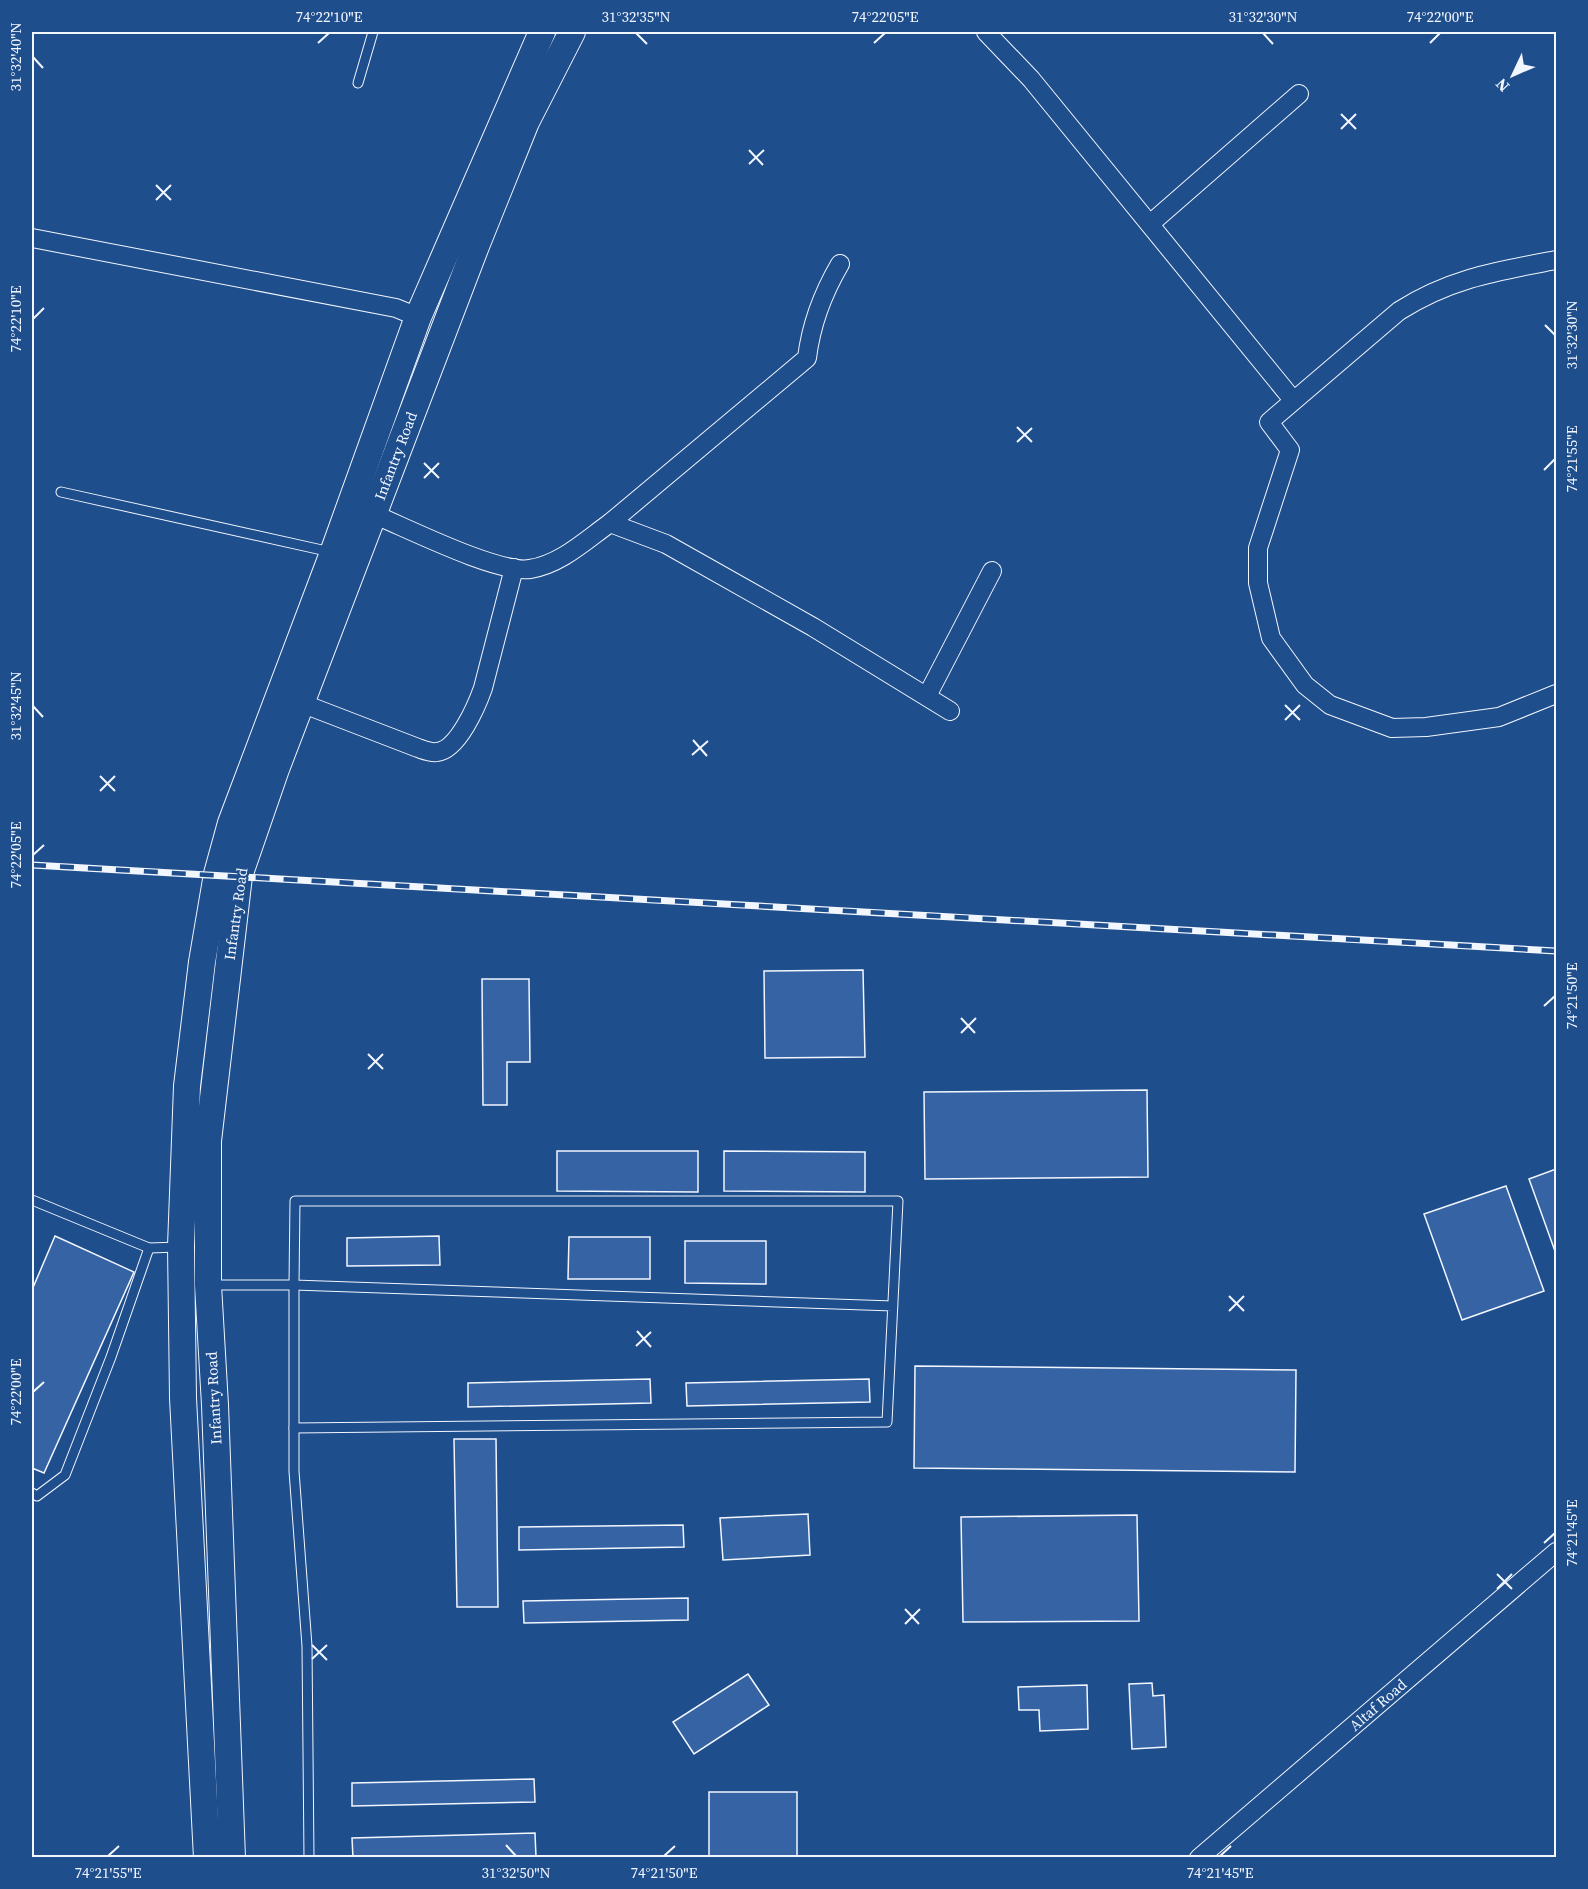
<svg xmlns="http://www.w3.org/2000/svg" width="1588" height="1889" font-family="'Source Serif 4',serif">
<style>
.building{fill:#3563a3;stroke:#f2f6ff;stroke-width:1.5}
.lines{fill:none;stroke-linecap:round;stroke-linejoin:round}
.lane-casing{stroke:#f2f6ff;stroke-width:11}
.street-casing{stroke:#f2f6ff;stroke-width:20}
.secondary-casing{stroke:#f2f6ff;stroke-width:28}
.lane{stroke:#1f4e8c;stroke-width:9}
.street{stroke:#1f4e8c;stroke-width:18}
.secondary{stroke:#1f4e8c;stroke-width:26}
.rail-casing{stroke:#f2f6ff;stroke-width:7}
.rail{stroke:#1f4e8c;stroke-width:4.5;stroke-dasharray:14;stroke-linecap:butt}
.ticks{fill:none;stroke:#f2f6ff;stroke-width:2}
.labels{text-anchor:middle;stroke-width:4.5;stroke-linejoin:round;paint-order:stroke}
.street-label{font-size:15px;fill:#f2f6ff;stroke:#1f4e8c}
.neatline{fill:none;stroke:#f2f6ff;stroke-width:2}
.ticks-label{font-size:15px;text-anchor:middle;fill:#f2f6ff}
</style>
<rect width="100%" height="100%" fill="#1f4e8c"/>
<g class="building">
<path d="M863 970 865 1057 765 1058 764 971Z"/>
<path d="M482 979H529L530 1062H507V1105H483Z"/>
<path d="M1147 1090 1148 1177 925 1179 924 1092Z"/>
<path d="M557 1151H698V1192L557 1191Z"/>
<path d="M724 1151 865 1152V1192L724 1191Z"/>
<path d="M1556 1169V1254L1529 1179Z"/>
<path d="M1506 1186 1544 1291 1462 1320 1424 1214Z"/>
<path d="M55 1236 134 1272 44 1473 32 1468V1290Z"/>
<path d="M439 1236 440 1265 347 1266V1238Z"/>
<path d="M569 1237H650V1279H568Z"/>
<path d="M685 1241H766V1284L685 1283Z"/>
<path d="M915 1366 1296 1370 1295 1472 914 1468Z"/>
<path d="M650 1379 651 1403 468 1407V1383Z"/>
<path d="M869 1379 870 1402 687 1406 686 1383Z"/>
<path d="M454 1439H496L498 1607H457Z"/>
<path d="M808 1514 810 1555 723 1560 720 1518Z"/>
<path d="M1137 1515 1139 1621 963 1622 961 1517Z"/>
<path d="M683 1525 684 1547 519 1550V1527Z"/>
<path d="M688 1598V1620L524 1623 523 1601Z"/>
<path d="M748 1674 769 1705 694 1754 673 1722Z"/>
<path d="M1152 1683 1153 1696 1164 1695 1166 1747 1132 1749 1129 1684Z"/>
<path d="M1087 1685 1088 1729 1040 1731 1039 1710H1019L1018 1687Z"/>
<path d="M534 1779 535 1802 352 1806V1783Z"/>
<rect x="709" y="1792" width="88" height="66"/>
<path d="M535 1833 536 1857 353 1858 352 1838Z"/>
</g>
<g class="lines">
<g class="lane-casing">
<g id="lane">
<path d="M358 83 373 32"/>
<path d="M61 492 331 552"/>
<path d="M32 1200 149 1248 179 1247"/>
<path d="M211 1285H294V1471L307 1646 309 1858"/>
<path d="M294 1428 887 1422 898 1201H295L294 1285 893 1306"/>
<path d="M32 1493 37 1496 65 1475 111 1357 149 1248"/>
</g>
</g>
<g class="street-casing">
<g id="street">
<path d="M986 32 1031 79 1293 400"/>
<path d="M1150 224 1299 94"/>
<path d="M32 238 396 308 418 317"/>
<path d="M1556 260C1498 271 1451 278 1399 311L1269 422 1290 450 1258 548V583L1271 638 1305 685 1330 705 1392 728 1426 727 1499 717 1556 694"/>
<path d="M373 514C407 528 498 574 530 569 561 564 586 540 610 523L666 544 813 627 950 711"/>
<path d="M610 523 807 358C811 325 823 293 840 264"/>
<path d="M927 696 992 571"/>
<path d="M301 703 418 748C424 750 431 753 437 752 458 750 477 705 483 688L514 568"/>
<path d="M1199 1858 1556 1552"/>
</g>
</g>
<g class="secondary-casing">
<g id="secondary">
<path d="M207 1858 183 1398 181 1246 187 1086 202 962 217 874 231 823 333 553 418 317 542 32"/>
<path d="M232 1858 215 1405 208 1285V1141L239 876 276 769 476 246 526 122 572 32"/>
</g>
</g>
<use href="#lane" class="lane"/>
<use href="#street" class="street"/>
<use href="#secondary" class="secondary"/>
<g class="rail-casing">
<path id="rail" d="M32 865 1556 951"/>
</g>
<use href="#rail" class="rail"/>
</g>
<path class="ticks" d="M636 33 647 44M1263 33 1273 44M318 43 329 33M874 43 885 33M1430 43 1440 33M33 57 43 68M1341 114 1356 129M1341 129 1356 114M749 150 763 165M749 164 764 150M156 185 171 200M156 200 171 185M33 319 44 308M1545 325 1555 335M1017 427 1032 442M1017 442 1032 428M424 463 439 478M1544 470 1555 459M424 478 439 463M1285 705 1300 720M33 706 43 717M1285 720 1300 705M693 740 707 756M692 755 708 741M100 776 115 791M100 791 115 776M33 855 44 845M1544 1006 1555 996M961 1018 975 1033M961 1033 976 1018M368 1054 383 1069M368 1069 383 1054M1229 1296 1244 1311M1229 1311 1244 1296M637 1331 651 1347M636 1346 651 1332M33 1392 44 1382M1544 1543 1555 1533M1497 1574 1512 1589M1497 1589 1512 1574M905 1609 919 1624M905 1624 920 1609M312 1645 327 1660M312 1659 327 1645M506 1845 516 1856M108 1856 119 1846M664 1856 675 1846M1220 1856 1231 1846"/>
<g class="labels">
<g class="street-label">
<text transform="translate(396 456) rotate(-69)" y="5">Infantry Road</text>
<text transform="translate(236 914) rotate(-82)" y="5">Infantry Road</text>
<text transform="translate(214 1398) rotate(-93)" y="5">Infantry Road</text>
<text transform="translate(1378 1705) rotate(-41)" y="5">Altaf Road</text>
</g>
</g>
<rect width="1588" height="1889" fill="none" stroke="#1f4e8c" stroke-width="66"/>
<g transform="translate(1513 75) rotate(226)" stroke="#1f4e8c" stroke-width="4.5" paint-order="stroke">
<path d="M0-4.5L10 22L0 15L-10 22Z" fill="#f2f6ff"/>
<text y="-9" font-size="16" font-weight="bold" text-anchor="middle" fill="#f2f6ff">N</text>
</g>
<rect x="33" y="33" width="1522" height="1823" class="neatline"/>
<g class="ticks-label">
<text x="329" y="22">74°22'10"E</text>
<text x="636" y="22">31°32'35"N</text>
<text x="885" y="22">74°22'05"E</text>
<text x="1263" y="22">31°32'30"N</text>
<text x="1440" y="22">74°22'00"E</text>
<text transform="translate(16 57) rotate(-90)" y="5">31°32'40"N</text>
<text transform="translate(16 319) rotate(-90)" y="5">74°22'10"E</text>
<text transform="translate(1572 335) rotate(-90)" y="5">31°32'30"N</text>
<text transform="translate(1572 459) rotate(-90)" y="5">74°21'55"E</text>
<text transform="translate(16 706) rotate(-90)" y="5">31°32'45"N</text>
<text transform="translate(16 855) rotate(-90)" y="5">74°22'05"E</text>
<text transform="translate(1572 996) rotate(-90)" y="5">74°21'50"E</text>
<text transform="translate(16 1392) rotate(-90)" y="5">74°22'00"E</text>
<text transform="translate(1572 1533) rotate(-90)" y="5">74°21'45"E</text>
<text x="108" y="1878">74°21'55"E</text>
<text x="516" y="1878">31°32'50"N</text>
<text x="664" y="1878">74°21'50"E</text>
<text x="1220" y="1878">74°21'45"E</text>
</g>
</svg>
